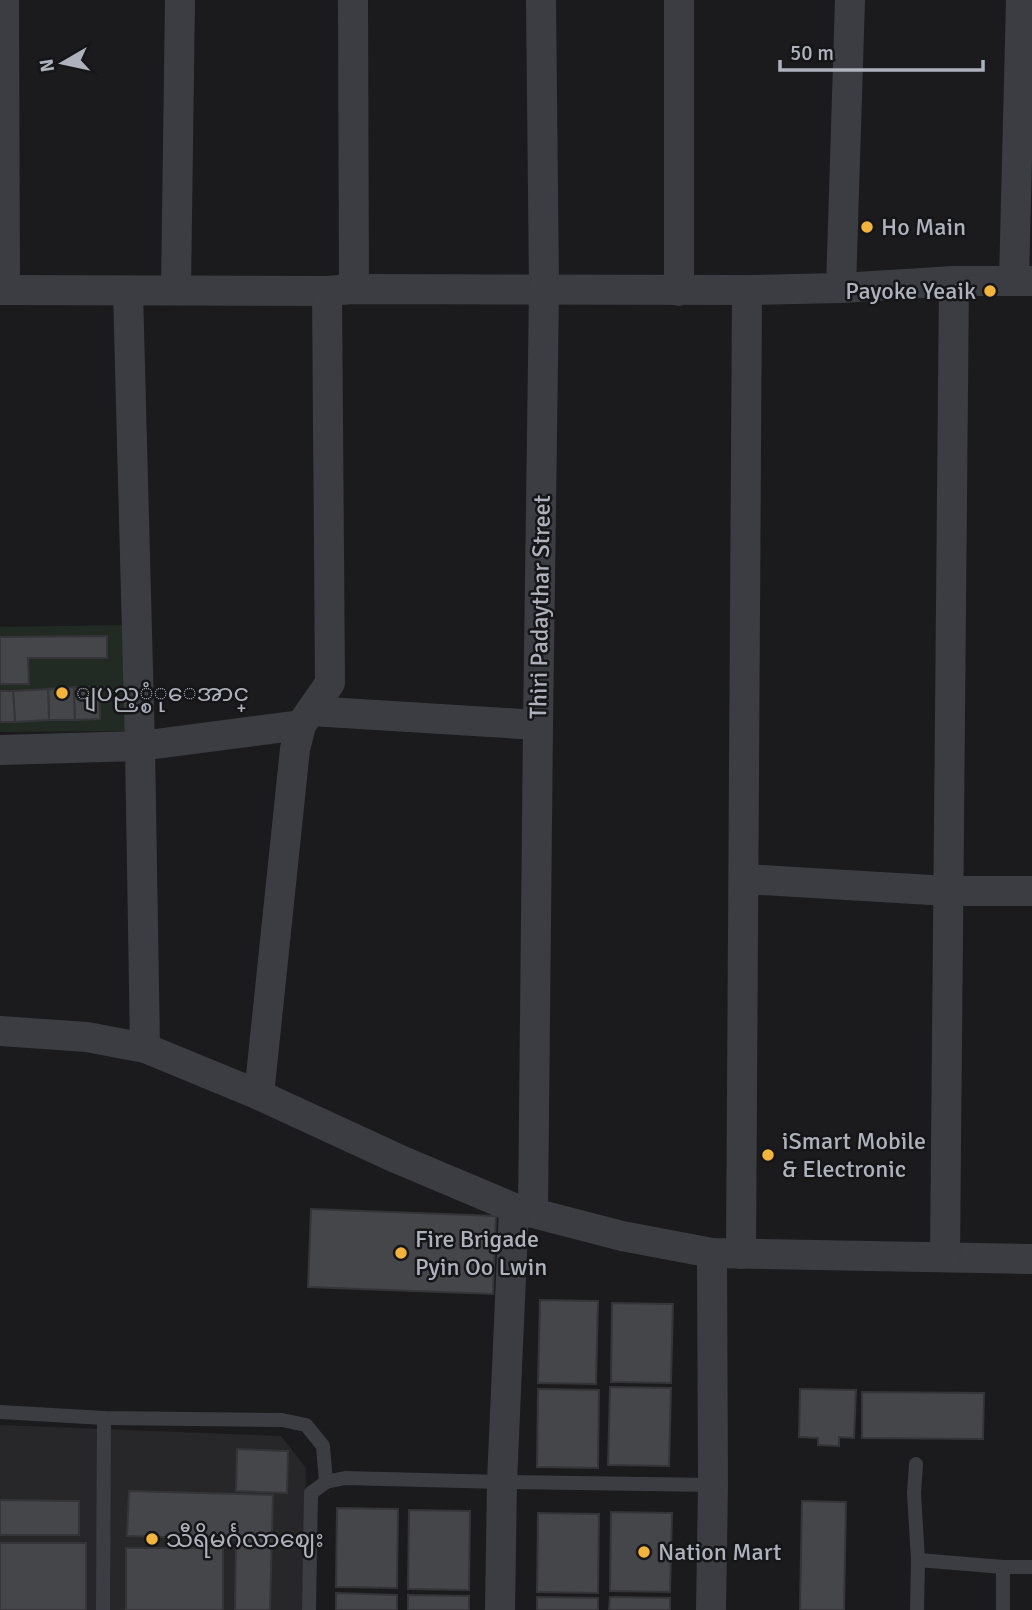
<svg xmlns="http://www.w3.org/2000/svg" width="1032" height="1610" font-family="Signika,'Noto Sans Myanmar',sans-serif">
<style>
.built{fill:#27272a}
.green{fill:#222b23}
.building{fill:#45464a;stroke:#353539;stroke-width:2}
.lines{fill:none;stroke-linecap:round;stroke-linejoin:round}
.service{stroke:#3c3d42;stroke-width:14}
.minor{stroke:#3c3d42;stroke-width:30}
.poi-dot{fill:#f2b43d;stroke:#161618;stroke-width:2.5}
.labels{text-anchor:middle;stroke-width:5;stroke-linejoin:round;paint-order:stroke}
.poi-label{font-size:24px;fill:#adb2bc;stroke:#161618;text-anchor:start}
.street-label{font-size:24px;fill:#adb2bc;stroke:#161618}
</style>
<rect width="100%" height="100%" fill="#1b1b1d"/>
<path class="built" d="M0 1425 281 1436 306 1468 302 1610H0Z"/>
<path class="green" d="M123 625 125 731 0 732V627Z"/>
<g class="building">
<path d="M107 636V658H28L29 684H0V637Z"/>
<path d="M74 687 75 720H49L48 689Z"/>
<path d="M74 687H99L100 719 75 720Z"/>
<path d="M48 689 49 720 15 722 13 691Z"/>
<path d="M0 691H13L15 722H0Z"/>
<path d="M311 1209 496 1216 493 1294 308 1287Z"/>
<path d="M540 1300 598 1301 596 1384 538 1383Z"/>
<path d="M612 1303 673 1304 671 1383 611 1382Z"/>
<path d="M610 1387 671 1388 669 1466 608 1465Z"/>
<path d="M538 1389 599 1390 598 1468 537 1467Z"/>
<path d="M800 1389 856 1390 854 1438 839 1437V1446L818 1445V1438L799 1437Z"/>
<path d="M862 1392 984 1393 983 1439 862 1438Z"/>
<path d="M237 1449 288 1451 287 1493 236 1491Z"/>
<path d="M129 1491 273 1495 270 1610H235L236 1539 127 1536Z"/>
<path d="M0 1500 79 1501V1535H0Z"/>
<path d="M802 1501 846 1502 844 1610H800Z"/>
<path d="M337 1508 398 1509 397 1588 336 1587Z"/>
<path d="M409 1510 470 1511 469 1590 408 1589Z"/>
<path d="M611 1512 672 1513 670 1592 610 1591Z"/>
<path d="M538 1513 599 1514 598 1593 537 1592Z"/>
<rect x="0" y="1543" width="86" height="67"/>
<rect x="126" y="1548" width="97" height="62"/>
<path d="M336 1593 397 1595V1610H336Z"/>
<path d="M408 1595 469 1596V1610H408Z"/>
<path d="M537 1597 598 1598V1610H537Z"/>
<path d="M610 1597 670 1598V1610H609Z"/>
</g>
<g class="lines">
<g class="service">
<path d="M0 1412 104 1418 282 1420 306 1425 323 1446 326 1482"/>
<path d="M916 1464 914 1493 918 1560"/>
<path d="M103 1610 104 1418"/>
<path d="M309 1610 311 1493 326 1482 345 1478 502 1482 713 1485"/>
<path d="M917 1610 918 1560 1003 1567H1032"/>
<path d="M1003 1610V1567"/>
</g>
<g class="minor">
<path d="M4 0 5 290"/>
<path d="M353 0 354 289"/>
<path d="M679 0V291"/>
<path d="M1014 280 1021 0"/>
<path d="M841 288 850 0"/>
<path d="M0 290 327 291 354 289 747 290 841 288 954 281H1032"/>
<path d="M176 290 180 0"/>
<path d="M128 291 140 746 145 1048"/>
<path d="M311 711 538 725"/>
<path d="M0 750 140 746 301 725"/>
<path d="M744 879 948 891H1032"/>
<path d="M0 1031 87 1037 145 1048 259 1095 398 1159 514 1208 622 1236 712 1253 1032 1259"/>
<path d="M259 1095 295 749 301 725 330 683 327 291"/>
<path d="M533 1213 538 725 544 289 541 0"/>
<path d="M741 1254 747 290"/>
<path d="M945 1257 954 281"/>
<path d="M500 1610 502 1482 514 1208"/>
<path d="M711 1610 713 1485 712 1253"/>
</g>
</g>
<g class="poi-dot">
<circle cx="867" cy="227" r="7"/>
<circle cx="990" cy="291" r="7"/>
<circle cx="62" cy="693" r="7"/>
<circle cx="768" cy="1155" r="7"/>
<circle cx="401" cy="1253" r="7"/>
<circle cx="152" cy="1539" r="7"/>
<circle cx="644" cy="1552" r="7"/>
</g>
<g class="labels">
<g class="poi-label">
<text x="881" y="235">Ho Main</text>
<text x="976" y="299" text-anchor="end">Payoke Yeaik</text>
<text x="76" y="701">ျပည့္စံုေအာင္</text>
<text x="782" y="1149">iSmart Mobile<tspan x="782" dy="28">&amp; Electronic</tspan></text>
<text x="415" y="1247">Fire Brigade<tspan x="415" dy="28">Pyin Oo Lwin</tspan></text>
<text x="166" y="1547">သီရိမင်္ဂလာဈေး</text>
<text x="658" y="1560">Nation Mart</text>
</g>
<g class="street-label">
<text transform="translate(540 607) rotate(-89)" y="8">Thiri Padaythar Street</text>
</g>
</g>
<g transform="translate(63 63) rotate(261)" stroke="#161618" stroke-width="5" paint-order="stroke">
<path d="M0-5L12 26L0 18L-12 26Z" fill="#adb2bc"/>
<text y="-10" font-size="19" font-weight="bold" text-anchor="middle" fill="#adb2bc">N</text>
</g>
<path d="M780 60v10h203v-10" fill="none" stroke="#adb2bc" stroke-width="3.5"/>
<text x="790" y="60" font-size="21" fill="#adb2bc" stroke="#161618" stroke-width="5" paint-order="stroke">50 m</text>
</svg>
